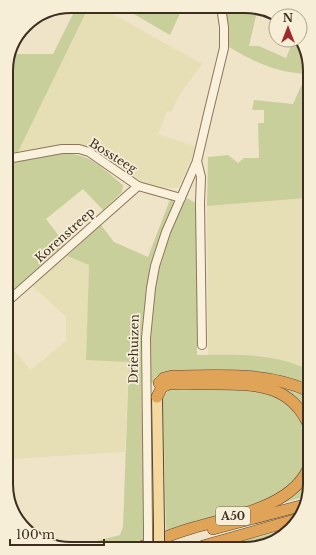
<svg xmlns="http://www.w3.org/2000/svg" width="316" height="555" font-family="'Libre Baskerville',serif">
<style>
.farmland{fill:#e6deb5}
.green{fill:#c9cf9b}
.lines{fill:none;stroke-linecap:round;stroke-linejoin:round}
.minor-casing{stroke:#8d765c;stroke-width:10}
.major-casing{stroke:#5b4430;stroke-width:12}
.highway-casing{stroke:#5b4430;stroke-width:12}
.minor{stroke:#faf1dc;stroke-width:8}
.major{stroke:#f3d9a0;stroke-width:10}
.highway{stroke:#e0a458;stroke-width:11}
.minor-bridge-casing{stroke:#8d765c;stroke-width:10;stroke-linecap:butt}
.major-bridge-casing{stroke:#5b4430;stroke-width:12;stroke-linecap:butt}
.minor-bridge{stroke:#faf1dc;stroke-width:8}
.major-bridge{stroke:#f3d9a0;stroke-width:10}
.labels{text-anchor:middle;stroke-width:3.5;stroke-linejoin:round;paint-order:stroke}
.shield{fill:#f7eed8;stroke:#756857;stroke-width:1}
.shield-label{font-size:11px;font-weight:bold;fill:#3d2e20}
.street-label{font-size:12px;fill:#3d2e20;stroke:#f7eed8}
.rim{fill:none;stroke:#3d2e20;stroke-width:2}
</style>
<rect width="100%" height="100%" fill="#f0e4c8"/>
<g class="farmland">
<path d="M89 6H98L202 64 180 94 171 112 167 111 158 134 197 147 178 188H159L145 184 80 145H62L18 152Z"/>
<path d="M307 121 309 370 298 365 266 356 208 355 207 206 306 198Z"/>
<path d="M67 256 89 265 86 359 129 362 125 452 9 459 8 344 31 370 66 341V316L31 285Z"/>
</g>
<g class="green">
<path d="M77 6H89L18 152H7V63L11 54H53Z"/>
<path d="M120 6 183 7 170 35Z"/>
<path d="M225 7H258L249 46H259L286 58 291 46 287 44 288 40H300L306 50 307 74C277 73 254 62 229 47Z"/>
<path d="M307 85V198L207 206 208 157 228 155 238 163 244 158H259L258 123H264V110H252L254 100 293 104 301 86Z"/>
<path d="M57 153C89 152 100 166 123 185L122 192 103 210 83 189 46 219 65 244 14 289 7 196V162Z"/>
<path d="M171 197 175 205 153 266 143 322 141 355 144 539 110 548H69L120 535 123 527 129 362 86 360 89 265 67 256 101 225 114 242 148 257Z"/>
<path d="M187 198 197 204V355C237 355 272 352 309 370V389L189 373H161L155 377 153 383H151L149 306 160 258 179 210Z"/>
<path d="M260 379 309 394V418Z"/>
<path d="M253 387 291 403 307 429 310 448 308 462 301 475 270 501 166 533 163 398 170 388Z"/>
<path d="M310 470V488L307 496 269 507Z"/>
<path d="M289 529 266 545 223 546Z"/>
</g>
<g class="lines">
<g class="minor-casing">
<g id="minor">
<path d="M7 159 62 149H79L89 152 138 186 181 198"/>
<path d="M197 161 201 177 200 203 202 345"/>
<path d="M8 301 138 186"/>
<path d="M148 529 146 338 151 288 155 266 166 232 197 161 208 114 224 48V27L221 7"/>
</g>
</g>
<g class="major-casing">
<path id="major" d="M157 397 159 526"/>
</g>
<g class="highway-casing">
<g id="highway">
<path d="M159 383 164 378 172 376C218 376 266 371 309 391"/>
<path d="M157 397 162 387 169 384C183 383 198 384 212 384 253 384 291 383 309 426"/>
<path d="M213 529 304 505"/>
<path d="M203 546 298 519"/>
<path d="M140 547C156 541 172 534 189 529 228 517 295 508 310 464"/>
</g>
</g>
<use href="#minor" class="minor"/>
<use href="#major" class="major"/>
<use href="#highway" class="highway"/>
<g class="minor-bridge-casing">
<path id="minor-bridge" d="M148 529V547"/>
</g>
<g class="major-bridge-casing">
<path id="major-bridge" d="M159 526V547"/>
</g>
<use href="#minor-bridge" class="minor-bridge"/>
<use href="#major-bridge" class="major-bridge"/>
</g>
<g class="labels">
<rect class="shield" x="216" y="507" width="34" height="18" rx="3"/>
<g class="shield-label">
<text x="233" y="520">A50</text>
</g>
<g class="street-label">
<text transform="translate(113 156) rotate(32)" y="4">Bossteeg</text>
<text transform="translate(65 235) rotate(-42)" y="4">Korenstreep</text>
<text transform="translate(134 349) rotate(-89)" y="4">Driehuizen</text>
</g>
</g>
<path d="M0 0H316V555H0ZM71 13H245A58 58 0 0 1 303 71V484A58 58 0 0 1 245 542H71A58 58 0 0 1 13 484V71A58 58 0 0 1 71 13Z" fill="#f7eed8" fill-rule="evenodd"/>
<path class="rim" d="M71 13H245A58 58 0 0 1 303 71V484A58 58 0 0 1 245 542H71A58 58 0 0 1 13 484V71A58 58 0 0 1 71 13Z"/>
<g transform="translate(288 28)"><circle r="19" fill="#f7eed8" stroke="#ada18e"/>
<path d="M0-3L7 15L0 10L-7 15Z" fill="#9e2a2b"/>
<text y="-6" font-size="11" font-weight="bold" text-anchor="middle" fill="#3d2e20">N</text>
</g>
<path d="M10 539v6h94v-6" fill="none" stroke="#3d2e20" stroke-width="2"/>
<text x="16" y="539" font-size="12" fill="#3d2e20" stroke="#f7eed8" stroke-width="3" paint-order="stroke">100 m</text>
</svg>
